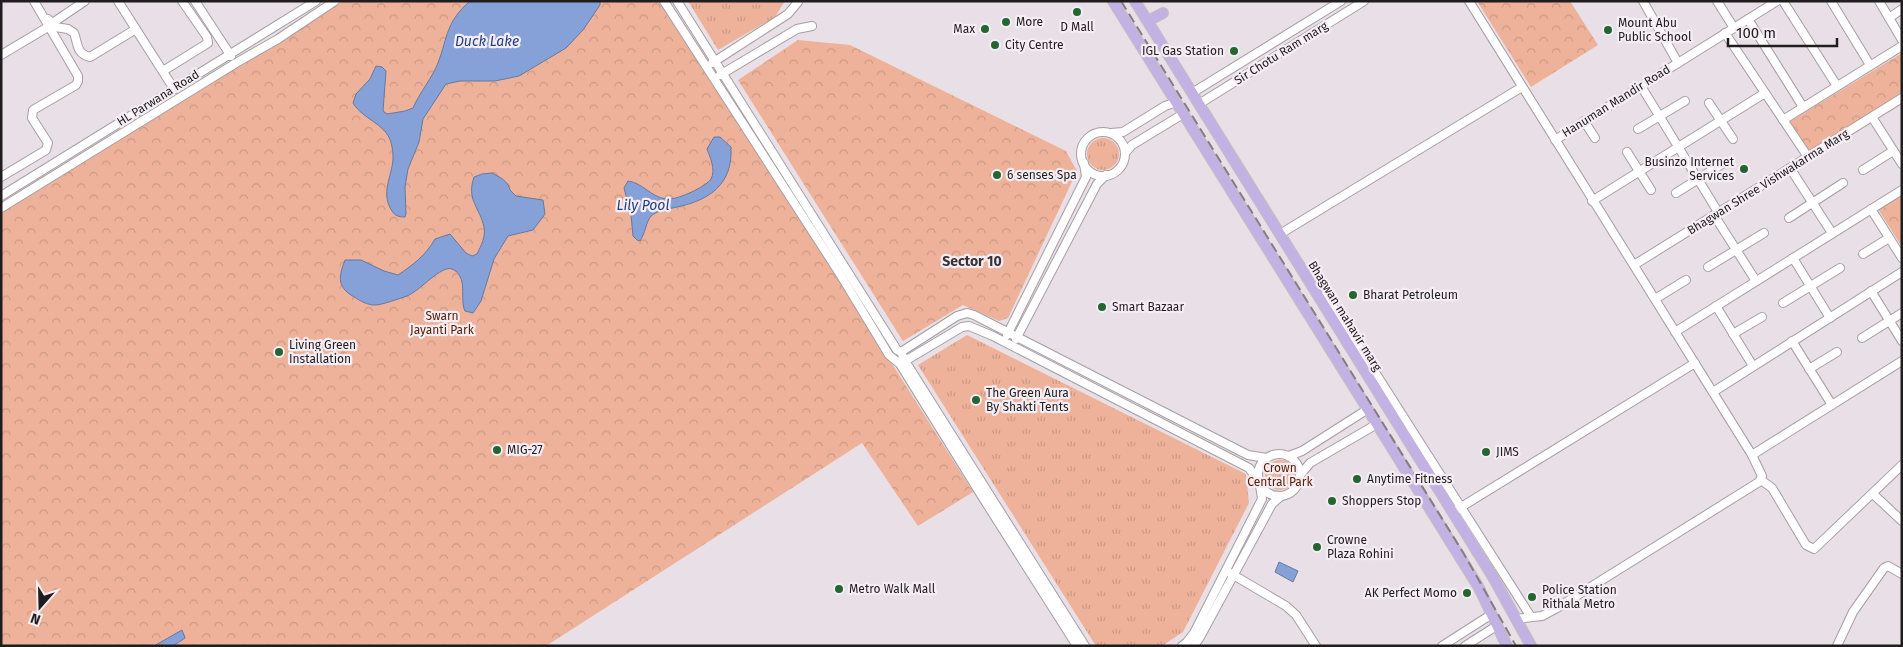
<svg xmlns="http://www.w3.org/2000/svg" width="1903" height="647" font-family="'Fira Sans',sans-serif">
<style>
.grass{fill:url(#grass-tufts)}
.park{fill:url(#park-crowns)}
.pitch{fill:#eeb29a}
.water{fill:#85a1d7;stroke:#6779a0}
.lines{fill:none;stroke-linecap:round;stroke-linejoin:round}
.minor-casing{stroke:#a59ea4;stroke-width:10}
.major-casing{stroke:#c1c0c0;stroke-width:12}
.minor{stroke:#fff;stroke-width:8}
.major{stroke:#c2b2e3;stroke-width:10}
.rail{stroke:#847e82;stroke-width:2;stroke-dasharray:10 5;stroke-linecap:butt}
.poi-dot{fill:#246630;stroke:#f5edf4;stroke-width:2}
.labels{text-anchor:middle;stroke-width:4.5;stroke-linejoin:round;paint-order:stroke}
.poi-label{font-size:12px;fill:#201d1f;stroke:#f5edf4;text-anchor:start}
.street-label{font-size:12px;fill:#201d1f;stroke:#f5edf4}
.park-label{font-size:12px;fill:#5c2206;stroke:#f5edf4}
.water-label{font-size:14px;font-style:italic;fill:#234183;stroke:#f5edf4}
.neighbourhood-label{font-size:14px;font-weight:bold;fill:#383237;stroke:#f5edf4}
</style>
<defs>
<pattern id="grass-tufts" width="24" height="20" patternUnits="userSpaceOnUse" patternTransform="scale(1.25)"><rect width="24" height="20" fill="#eeb29a"/><path d="M3 7l-1-3M5 7V3M7 7l1-3M15 17l-1-3M17 17v-4M19 17l1-3" fill="none" stroke="#cc9984"/></pattern>
<pattern id="park-crowns" width="20" height="18" patternUnits="userSpaceOnUse" patternTransform="scale(1.25)"><rect width="20" height="18" fill="#eeb29a"/><path d="M2 6a3 3 0 1 1 6 0M12 15a3 3 0 1 1 6 0" fill="none" stroke="#cc9984"/></pattern>
</defs>
<rect width="100%" height="100%" fill="#e8e0e6"/>
<g class="grass">
<path d="M688 1H785L775 17 718 50Z"/>
<circle cx="1103" cy="154" r="16"/>
<path d="M967 335 1246 474 1249 503 1183 632 1162 646H1096L918 365Z"/>
</g>
<g class="park">
<path d="M343 1H663L973 492 918 526 862 443 546 646H1V211Z"/>
<path d="M1477 1H1570L1598 45 1531 87Z"/>
<path d="M798 40 850 45 1066 151 1077 171 1008 318 999 321 963 305 903 341 738 80Z"/>
<path d="M1902 53V97L1809 154 1789 122Z"/>
<path d="M1902 194V247L1878 209Z"/>
<circle cx="1280" cy="475" r="15"/>
</g>
<g class="pitch">
<path d="M858 96 870 105 866 111 853 102Z"/>
<path d="M852 103 865 112 860 118 848 109Z"/>
</g>
<g class="water">
<path d="M470 1H600V5L583 30 566 48 519 76 495 81H460L446 84 423 119 419 142 408 169 405 187 406 214 405 217C399 217 395 216 392 211 380 193 392 177 393 159 393 155 393 151 392 147 389 124 364 121 353 103L356 94 370 79 376 66 382 67 386 71 383 111 387 114 405 111 413 108C420 92 432 78 438 63 448 36 446 22 470 1Z"/>
<path d="M714 137H720L731 147C733 184 710 200 677 207 669 209 658 210 651 216 646 222 645 234 640 241L637 240 633 236 631 215 624 188 628 181C643 183 651 197 666 199 675 201 706 187 711 179 716 170 710 157 707 149Z"/>
<path d="M492 173C500 177 508 181 510 190L516 196 543 200 545 214 533 230 508 236 494 259 481 301 473 313 465 311C459 299 469 276 452 269 441 265 420 291 407 296 401 298 379 306 374 305 368 305 360 301 356 298 337 288 338 278 345 260H361L384 271 398 275C413 265 426 255 435 239L450 234 466 253 472 256 477 254C481 246 486 236 484 227 480 208 466 200 474 177L482 174Z"/>
<path d="M1279 562 1298 571 1293 582 1275 572Z"/>
<path d="M182 630 185 638 173 646H154Z"/>
</g>
<g class="lines">
<g class="minor-casing">
<g id="minor">
<path d="M118 1 174 89"/>
<path d="M195 1 231 56"/>
<path d="M664 1 840 274 889 355 900 364 983 498 1077 646"/>
<path d="M677 1 897 350 901 352 905 361 1085 646"/>
<path d="M1469 1 1752 455 1762 476 1759 482 1557 608 1542 616 1516 619"/>
<path d="M1643 1 1678 63"/>
<path d="M1717 1 1734 28"/>
<path d="M1783 1 1837 86"/>
<path d="M1831 1 1870 65"/>
<path d="M1879 1 1902 40"/>
<path d="M1889 18 1902 9"/>
<path d="M48 19 55 27 68 29 74 33C78 43 76 54 90 57L136 29"/>
<path d="M1748 19 1803 107"/>
<path d="M51 24 85 1"/>
<path d="M1725 33 1808 157"/>
<path d="M1 55 48 27"/>
<path d="M712 63 788 14 798 2"/>
<path d="M163 71 208 43 207 37 182 1"/>
<path d="M720 75 797 29 812 26"/>
<path d="M1641 86 1718 212"/>
<path d="M1192 93 1341 1"/>
<path d="M1709 103 1733 139"/>
<path d="M1199 104 1364 1"/>
<path d="M1872 117 1902 164"/>
<path d="M1783 120 1902 46"/>
<path d="M1584 121 1595 138"/>
<path d="M1638 129 1685 101"/>
<circle cx="1103" cy="154" r="22"/>
<path d="M1111 133 1123 132 1165 106 1177 102"/>
<path d="M1555 140 1777 1"/>
<path d="M1627 152 1651 190"/>
<path d="M1125 153 1132 145 1183 114"/>
<path d="M1790 168 1832 233"/>
<path d="M1863 170 1893 151"/>
<path d="M1 177 46 150 48 143 32 118 33 110 76 85 78 81V76L34 1"/>
<path d="M1676 193 1722 164"/>
<path d="M1 196 316 1"/>
<path d="M1592 201 1765 93"/>
<path d="M1 208 236 63 278 39 335 1"/>
<path d="M1871 209 1902 258"/>
<path d="M1714 215 1756 281"/>
<path d="M1789 218 1843 183"/>
<path d="M1280 234 1522 87"/>
<path d="M1863 254 1889 238"/>
<path d="M1793 258 1830 318"/>
<path d="M1634 265 1902 98"/>
<path d="M1708 267 1764 233"/>
<path d="M1871 291 1902 341"/>
<path d="M1320 299 1324 296 1327 297 1531 617"/>
<path d="M1655 299 1686 280"/>
<path d="M1783 303 1840 268"/>
<path d="M1716 306 1753 366"/>
<path d="M1675 332 1902 190"/>
<path d="M1733 334 1762 317"/>
<path d="M1007 335 1086 177 1084 163"/>
<path d="M1862 338 1902 313"/>
<path d="M1016 339 1097 184 1106 175"/>
<path d="M1792 341 1832 405"/>
<path d="M901 352 957 316 967 313 974 315 1248 455 1267 458"/>
<path d="M900 361H905L962 327 969 326 993 336 1249 468 1258 480"/>
<path d="M1809 369 1837 352"/>
<path d="M1713 392 1902 272"/>
<circle cx="1279" cy="475" r="21"/>
<path d="M1752 455 1902 361"/>
<path d="M1289 456 1302 451 1368 409"/>
<path d="M1301 474 1310 463 1377 424"/>
<path d="M1761 480 1772 488 1806 545 1814 549 1902 465"/>
<path d="M1873 494 1902 521"/>
<path d="M1458 509 1695 363"/>
<path d="M1230 573 1286 606 1296 615 1316 646"/>
<path d="M1182 646 1187 642 1194 633 1262 499 1260 485"/>
<path d="M1194 646 1200 637 1272 504 1280 497"/>
<path d="M1442 646 1492 614"/>
<path d="M1465 646 1498 625"/>
<path d="M1837 646 1853 612 1884 568 1888 566 1902 574"/>
</g>
</g>
<g class="major-casing">
<g id="major">
<path d="M1113 1 1478 586 1507 646"/>
<path d="M1135 1 1493 577 1531 646"/>
<path d="M1148 21 1163 13"/>
</g>
</g>
<use href="#minor" class="minor"/>
<use href="#major" class="major"/>
<path class="rail" d="M1121 1 1464 554 1516 646"/>
</g>
<g class="poi-dot">
<circle cx="1077" cy="12" r="5"/>
<circle cx="1006" cy="22" r="5"/>
<circle cx="985" cy="29" r="5"/>
<circle cx="1608" cy="30" r="5"/>
<circle cx="995" cy="45" r="5"/>
<circle cx="1234" cy="51" r="5"/>
<circle cx="1744" cy="169" r="5"/>
<circle cx="997" cy="175" r="5"/>
<circle cx="1353" cy="295" r="5"/>
<circle cx="1102" cy="307" r="5"/>
<circle cx="279" cy="352" r="5"/>
<circle cx="976" cy="400" r="5"/>
<circle cx="497" cy="450" r="5"/>
<circle cx="1486" cy="452" r="5"/>
<circle cx="1357" cy="479" r="5"/>
<circle cx="1332" cy="501" r="5"/>
<circle cx="1317" cy="547" r="5"/>
<circle cx="839" cy="589" r="5"/>
<circle cx="1467" cy="593" r="5"/>
<circle cx="1532" cy="597" r="5"/>
</g>
<g class="labels">
<g class="poi-label">
<text x="1016" y="26">More</text>
<text x="1618" y="27">Mount Abu<tspan x="1618" dy="14">Public School</tspan></text>
<text x="1077" y="31" text-anchor="middle">D Mall</text>
<text x="975" y="33" text-anchor="end">Max</text>
<text x="1005" y="49">City Centre</text>
<text x="1224" y="55" text-anchor="end">IGL Gas Station</text>
<text x="1734" y="166" text-anchor="end">Businzo Internet<tspan x="1734" dy="14">Services</tspan></text>
<text x="1007" y="179">6 senses Spa</text>
<text x="1363" y="299">Bharat Petroleum</text>
<text x="1112" y="311">Smart Bazaar</text>
<text x="289" y="349">Living Green<tspan x="289" dy="14">Installation</tspan></text>
<text x="986" y="397">The Green Aura<tspan x="986" dy="14">By Shakti Tents</tspan></text>
<text x="507" y="454">MIG-27</text>
<text x="1496" y="456">JIMS</text>
<text x="1367" y="483">Anytime Fitness</text>
<text x="1342" y="505">Shoppers Stop</text>
<text x="1327" y="544">Crowne<tspan x="1327" dy="14">Plaza Rohini</tspan></text>
<text x="849" y="593">Metro Walk Mall</text>
<text x="1542" y="594">Police Station<tspan x="1542" dy="14">Rithala Metro</tspan></text>
<text x="1457" y="597" text-anchor="end">AK Perfect Momo</text>
</g>
<g class="street-label">
<text transform="translate(1281 53) rotate(-32)" y="4">Sir Chotu Ram marg</text>
<text transform="translate(158 98) rotate(-32)" y="4">HL Parwana Road</text>
<text transform="translate(1616 101) rotate(-32)" y="4">Hanuman Mandir Road</text>
<text transform="translate(1768 182) rotate(-32)" y="4">Bhagwan Shree Vishwakarma Marg</text>
<text transform="translate(1345 316) rotate(58)" y="4">Bhagwan mahavir marg</text>
</g>
<g class="park-label">
<text x="442" y="320">Swarn<tspan x="442" dy="14">Jayanti Park</tspan></text>
<text x="1280" y="472">Crown<tspan x="1280" dy="14">Central Park</tspan></text>
</g>
<g class="water-label">
<text x="487" y="46">Duck Lake</text>
<text x="643" y="210">Lily Pool</text>
</g>
<g class="neighbourhood-label">
<text x="972" y="266">Sector 10</text>
</g>
</g>
<rect width="1903" height="647" fill="none" stroke="#201d1f" stroke-width="5"/>
<g transform="translate(40 607) rotate(200)" stroke="#f5edf4" stroke-width="4" paint-order="stroke">
<path d="M0-4L9 19L0 12L-9 19Z" fill="#201d1f"/>
<text y="-8" font-size="14" font-weight="bold" text-anchor="middle" fill="#201d1f">N</text>
</g>
<path d="M1728 38v8h109v-8" fill="none" stroke="#201d1f" stroke-width="2.5"/>
<text x="1736" y="38" font-size="15" fill="#201d1f" stroke="#f5edf4" stroke-width="4" paint-order="stroke">100 m</text>
</svg>
